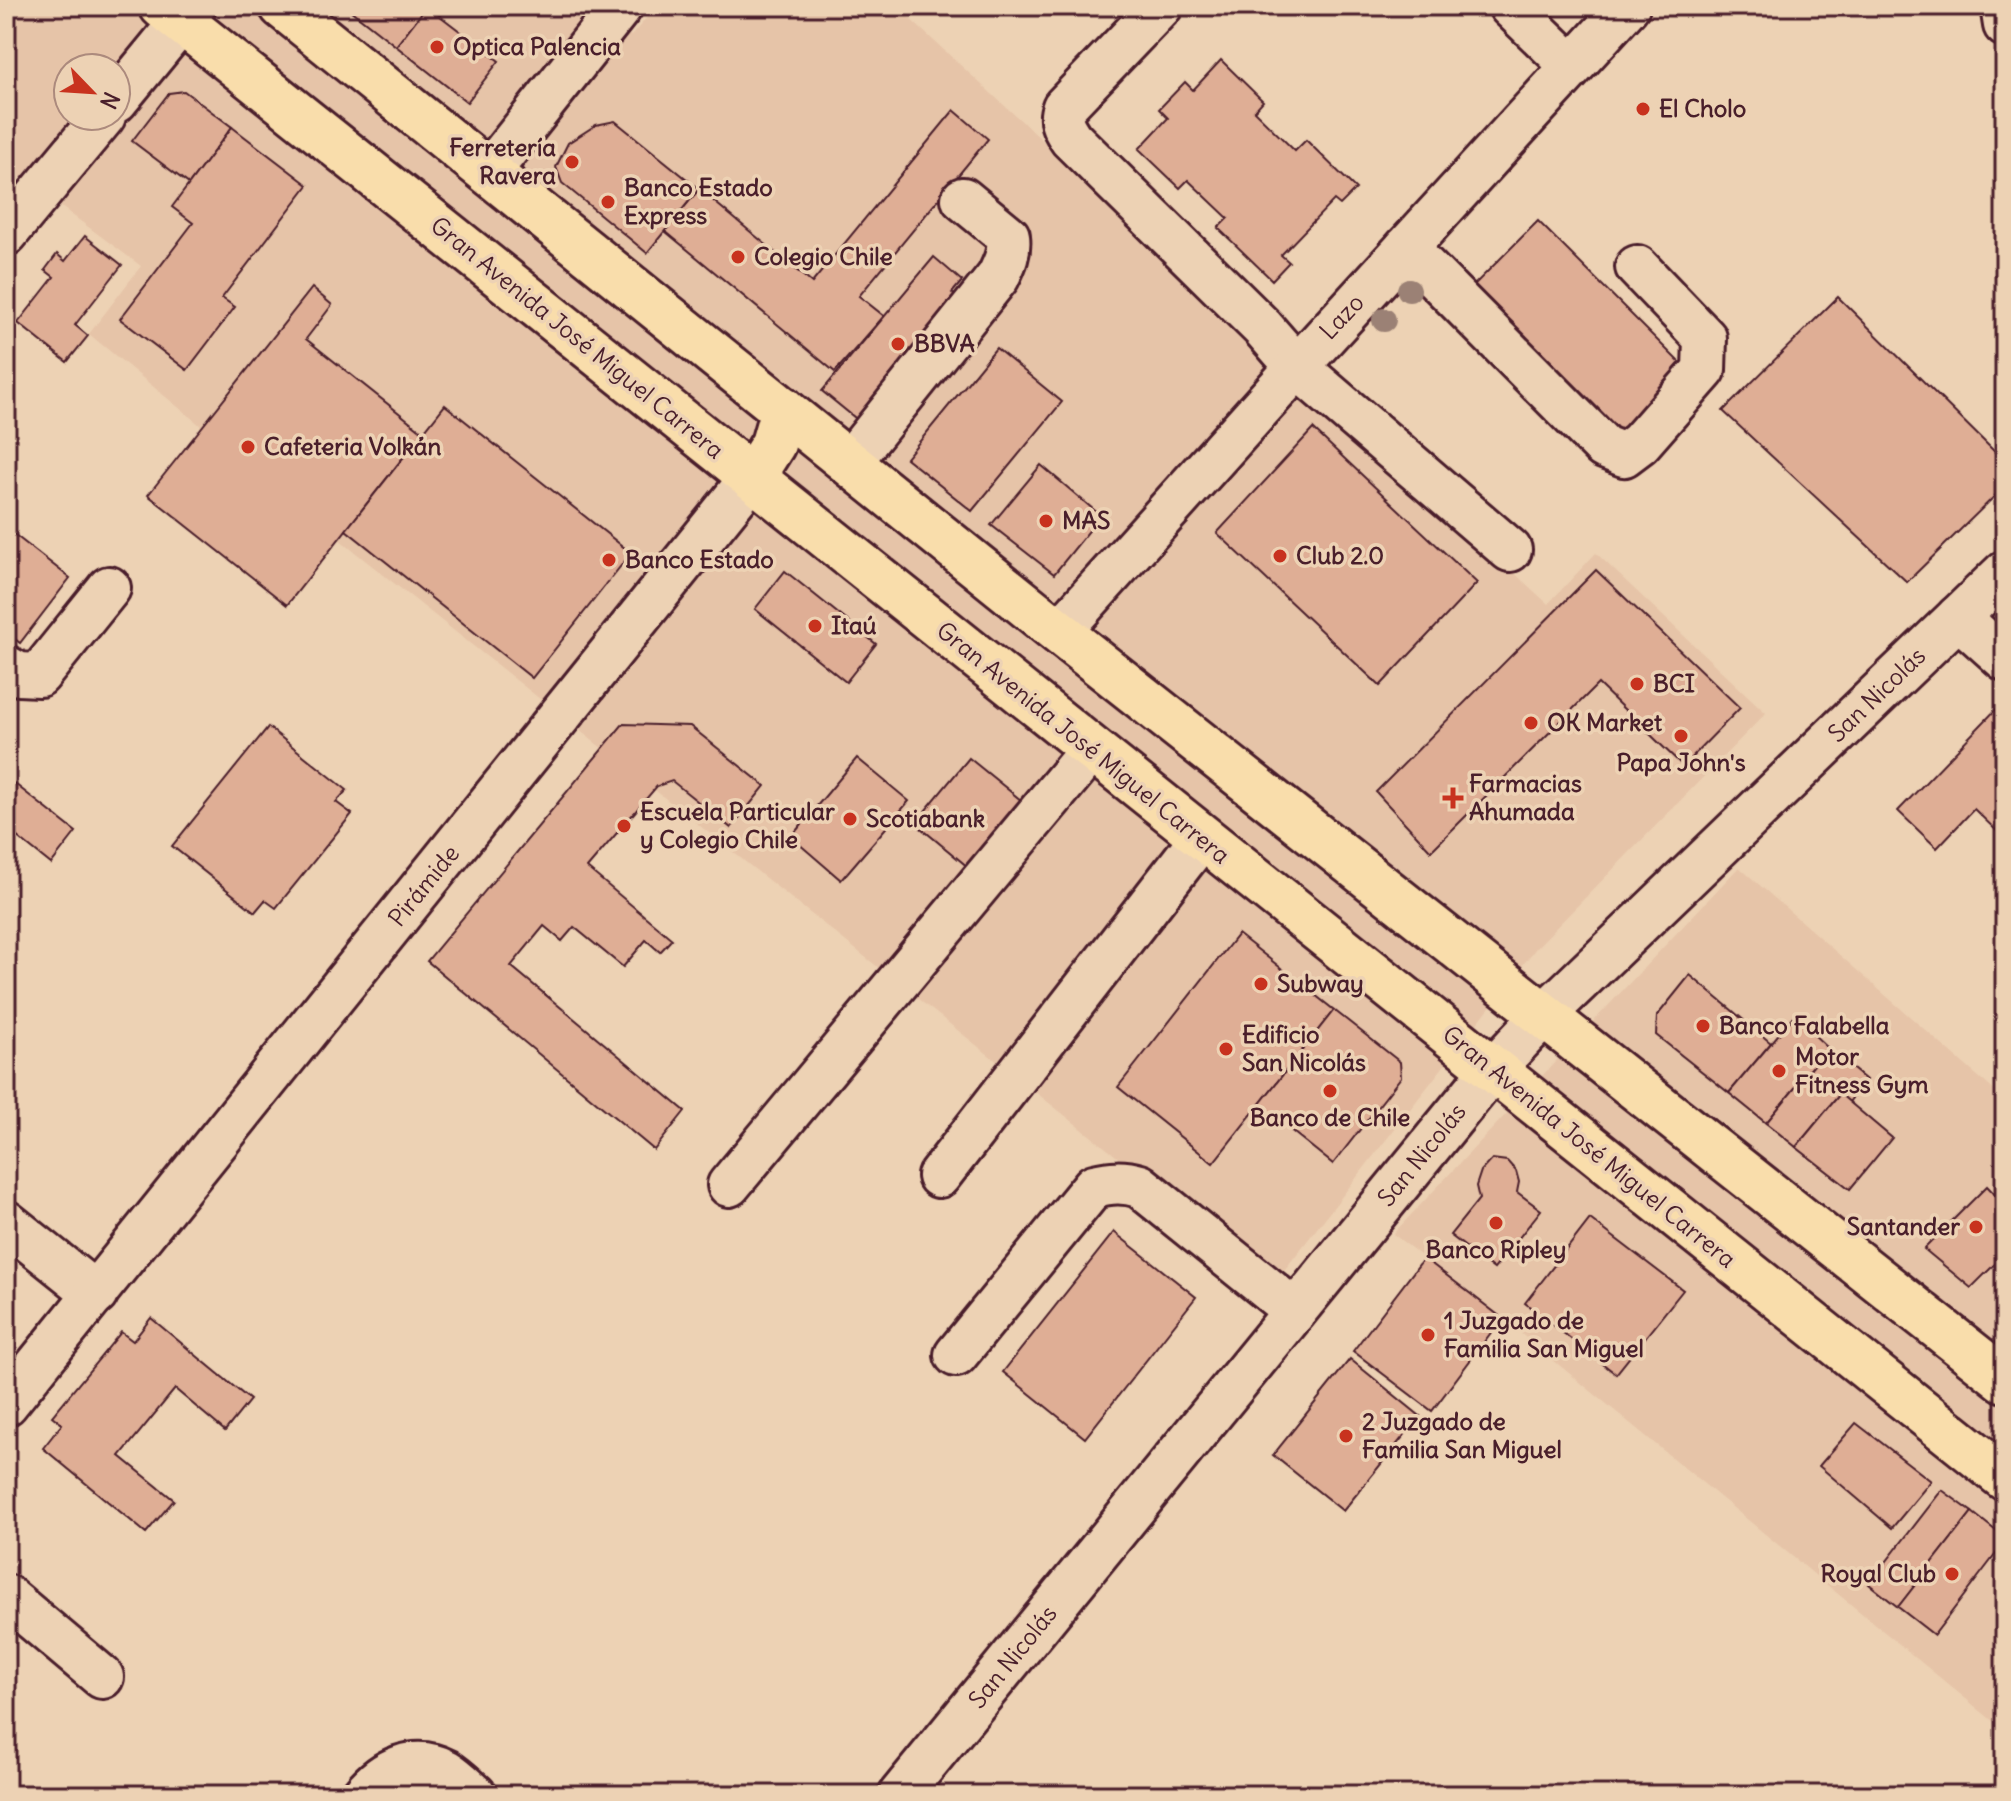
<svg xmlns="http://www.w3.org/2000/svg" width="2011" height="1801" font-family="Delius,sans-serif">
<style>
.built{fill:#e6c4a8;fill-rule:evenodd}
.building{fill:#dfae95;stroke:#4a1f2b;stroke-width:2}
.lines{fill:none;stroke-linecap:round;stroke-linejoin:round}
.minor-casing{stroke:#4a1f2b;stroke-width:48}
.major-casing{stroke:#4a1f2b;stroke-width:50}
.minor{stroke:#edd2b4;stroke-width:42}
.major{stroke:#f9ddab;stroke-width:44}
.tree{fill:#9b8175}
.poi-dot{fill:#c8321e;stroke:#edd2b4;stroke-width:3}
.labels{text-anchor:middle;stroke-width:7;stroke-linejoin:round;paint-order:stroke}
.poi-label{font-size:24px;font-weight:bold;fill:#4a1f2b;stroke:#edd2b4;text-anchor:start}
.street-label{font-size:24px;fill:#4a1f2b;stroke:#edd2b4}
</style>
<rect width="100%" height="100%" fill="#edd2b4"/>
<filter id="ink" filterUnits="userSpaceOnUse"><feTurbulence type="fractalNoise" baseFrequency=".0125" numOctaves="2"/><feDisplacementMap in="SourceGraphic" scale="16" xChannelSelector="R" yChannelSelector="G"/><feConvolveMatrix kernelMatrix="1 2 1 2 8 2 1 2 1" color-interpolation-filters="sRGB"/></filter>
<g filter="url(#ink)">
<g class="built">
<path d="M6 6H594L631 36 657 6H896L1548 604 1596 553 1766 713 1536 948 1275 1282 356 553 89 334 141 266 6 166ZM68 68H116V116H68Z"/>
<path d="M1739 867 2005 1100V1731L1502 1318 1393 1234Z"/>
</g>
<g class="building">
<path d="M345 6H427L396 46Z"/>
<path d="M427 6 499 61 467 102 396 46Z"/>
<path d="M1221 60 1263 101 1254 111 1295 151 1306 140 1356 189 1340 205 1334 200 1281 255 1289 262 1272 280 1218 228 1228 218 1188 180 1180 188 1139 149 1168 118 1159 109 1185 82 1193 90Z"/>
<path d="M184 91 232 127 189 184 132 141 169 93Z"/>
<path d="M954 110 988 139 859 296 884 316 835 372 665 231 699 189 812 283Z"/>
<path d="M615 121 699 189 647 253 562 183 556 167 568 143 596 125Z"/>
<path d="M232 127 308 185 222 298 235 307 187 370 120 319 193 223 172 207Z"/>
<path d="M1538 221 1688 371 1620 438 1471 288Z"/>
<path d="M85 236 122 265 75 325 88 336 67 362 18 323 54 277 45 270 57 254 65 261Z"/>
<path d="M934 257 962 281 952 293 968 307 865 426 822 391Z"/>
<path d="M312 288 332 305 306 339 423 432 287 605 148 495Z"/>
<path d="M1838 297 2005 462V486L1907 582 1723 411Z"/>
<path d="M996 348 1062 402 972 511 906 458Z"/>
<path d="M445 405 631 553 532 678 346 530Z"/>
<path d="M1313 429 1477 583 1380 686 1217 533Z"/>
<path d="M1041 465 1101 516 1054 574 991 525Z"/>
<path d="M6 528 70 578 20 643 6 632Z"/>
<path d="M1596 570 1740 708 1683 766 1598 684 1431 851 1376 792Z"/>
<path d="M785 571 876 644 846 682 755 609Z"/>
<path d="M2005 700V839L1974 809 1937 848 1898 811Z"/>
<path d="M623 724 690 726 765 786 731 828 672 781 657 786 587 868 672 939 660 952 646 940 623 967 574 927 562 941 544 926 511 966 685 1111 654 1150 427 961Z"/>
<path d="M268 727 347 790 336 802 352 814 276 908 265 900 255 912 172 846Z"/>
<path d="M857 758 909 801 841 880 791 837Z"/>
<path d="M969 758 1022 801 968 867 915 823Z"/>
<path d="M6 777 76 832 51 864 6 828Z"/>
<path d="M1238 934 1334 1010 1213 1163 1118 1087Z"/>
<path d="M1690 975 1771 1043 1729 1093 1656 1035 1657 1016Z"/>
<path d="M1334 1010 1400 1062 1401 1077 1333 1164 1259 1105Z"/>
<path d="M1794 1016 1828 1048 1766 1123 1729 1093Z"/>
<path d="M1828 1048 1866 1080 1849 1102 1840 1094 1796 1147 1766 1123Z"/>
<path d="M1840 1094 1892 1138 1850 1189 1796 1147Z"/>
<path d="M1492 1159 1507 1161 1516 1171 1519 1182 1517 1192 1541 1210 1494 1269 1450 1235 1479 1199 1476 1186 1481 1171Z"/>
<path d="M1987 1186 2005 1205V1254L1971 1288 1924 1249Z"/>
<path d="M1590 1219 1683 1290 1616 1374 1525 1303Z"/>
<path d="M1114 1232 1196 1297 1085 1438 1003 1372Z"/>
<path d="M1424 1258 1502 1318 1432 1411 1353 1351Z"/>
<path d="M151 1318 250 1400 225 1431 175 1389 120 1456 174 1500 146 1533 43 1448 62 1424 52 1416 121 1332 133 1341Z"/>
<path d="M1350 1359 1420 1416 1343 1511 1273 1455Z"/>
<path d="M1856 1423 1931 1481 1892 1528 1819 1466Z"/>
<path d="M1942 1490 1972 1512 1898 1607 1869 1584Z"/>
<path d="M1972 1512 2005 1538V1542L1934 1635 1898 1607Z"/>
</g>
<g class="lines">
<g class="minor-casing">
<g id="minor">
<path d="M1161 6 1064 107C1059 120 1063 127 1071 139L1263 328 1297 367 1510 550"/>
<path d="M1510 6 1571 65"/>
<path d="M2002 6 2005 25"/>
<path d="M116 101 194 6"/>
<path d="M489 172 621 6"/>
<path d="M6 234 104 116"/>
<path d="M1406 248 1604 447 1624 455 1640 443 1704 370 1705 338 1637 267"/>
<path d="M849 463 998 277C1005 263 1010 252 1008 236L963 199"/>
<path d="M1958 617 2005 659"/>
<path d="M1059 632 1297 367 1628 6"/>
<path d="M6 667 19 674 39 675 109 588"/>
<path d="M939 1176 1202 837"/>
<path d="M729 1185 1092 749"/>
<path d="M6 1222 96 1294"/>
<path d="M956 1355 1094 1186C1111 1182 1123 1181 1140 1186L1295 1311"/>
<path d="M6 1404 752 477"/>
<path d="M6 1596 102 1677"/>
<path d="M363 1795C383 1770 414 1754 446 1771 456 1777 466 1787 475 1795"/>
<path d="M900 1795 1492 1070 1544 1015 2005 572"/>
</g>
</g>
<g class="major-casing">
<g id="major">
<path d="M162 6 2005 1478"/>
<path d="M282 6 1059 632 2005 1380"/>
<path d="M752 477 773 444 783 409"/>
</g>
</g>
<use href="#minor" class="minor"/>
<use href="#major" class="major"/>
</g>
<g class="tree">
<circle cx="1409" cy="290" r="12"/>
<circle cx="1384" cy="320" r="12"/>
</g>
</g>
<g class="poi-dot">
<circle cx="437" cy="47" r="8"/>
<circle cx="1643" cy="109" r="8"/>
<circle cx="572" cy="162" r="8"/>
<circle cx="608" cy="202" r="8"/>
<circle cx="738" cy="257" r="8"/>
<circle cx="898" cy="344" r="8"/>
<circle cx="248" cy="447" r="8"/>
<circle cx="1046" cy="521" r="8"/>
<circle cx="1280" cy="556" r="8"/>
<circle cx="609" cy="560" r="8"/>
<circle cx="815" cy="626" r="8"/>
<circle cx="1637" cy="684" r="8"/>
<circle cx="1531" cy="723" r="8"/>
<circle cx="1681" cy="736" r="8"/>
<path d="M1449 786h8v8h8v8h-8v8h-8v-8h-8v-8h8z"/>
<circle cx="850" cy="819" r="8"/>
<circle cx="624" cy="826" r="8"/>
<circle cx="1261" cy="984" r="8"/>
<circle cx="1703" cy="1026" r="8"/>
<circle cx="1226" cy="1049" r="8"/>
<circle cx="1779" cy="1071" r="8"/>
<circle cx="1330" cy="1091" r="8"/>
<circle cx="1496" cy="1223" r="8"/>
<circle cx="1976" cy="1227" r="8"/>
<circle cx="1428" cy="1335" r="8"/>
<circle cx="1346" cy="1436" r="8"/>
<circle cx="1952" cy="1574" r="8"/>
</g>
<g class="labels">
<g class="poi-label">
<text x="453" y="55">Optica Palencia</text>
<text x="1659" y="117">El Cholo</text>
<text x="556" y="156" text-anchor="end">Ferretería<tspan x="556" dy="28">Ravera</tspan></text>
<text x="624" y="196">Banco Estado<tspan x="624" dy="28">Express</tspan></text>
<text x="754" y="265">Colegio Chile</text>
<text x="914" y="352">BBVA</text>
<text x="264" y="455">Cafeteria Volkán</text>
<text x="1062" y="529">MAS</text>
<text x="1296" y="564">Club 2.0</text>
<text x="625" y="568">Banco Estado</text>
<text x="831" y="634">Itaú</text>
<text x="1653" y="692">BCI</text>
<text x="1547" y="731">OK Market</text>
<text x="1681" y="771" text-anchor="middle">Papa John's</text>
<text x="1469" y="792">Farmacias<tspan x="1469" dy="28">Ahumada</tspan></text>
<text x="640" y="820">Escuela Particular<tspan x="640" dy="28">y Colegio Chile</tspan></text>
<text x="866" y="827">Scotiabank</text>
<text x="1277" y="992">Subway</text>
<text x="1719" y="1034">Banco Falabella</text>
<text x="1242" y="1043">Edificio<tspan x="1242" dy="28">San Nicolás</tspan></text>
<text x="1795" y="1065">Motor<tspan x="1795" dy="28">Fitness Gym</tspan></text>
<text x="1330" y="1126" text-anchor="middle">Banco de Chile</text>
<text x="1960" y="1235" text-anchor="end">Santander</text>
<text x="1496" y="1258" text-anchor="middle">Banco Ripley</text>
<text x="1444" y="1329">1 Juzgado de<tspan x="1444" dy="28">Familia San Miguel</tspan></text>
<text x="1362" y="1430">2 Juzgado de<tspan x="1362" dy="28">Familia San Miguel</tspan></text>
<text x="1936" y="1582" text-anchor="end">Royal Club</text>
</g>
<g class="street-label">
<text transform="translate(1342 317) rotate(-47)" y="8">Lazo</text>
<text transform="translate(577 338) rotate(39)" y="8">Gran Avenida José Miguel Carrera</text>
<text transform="translate(1877 695) rotate(-44)" y="8">San Nicolás</text>
<text transform="translate(1083 743) rotate(39)" y="8">Gran Avenida José Miguel Carrera</text>
<text transform="translate(424 886) rotate(-51)" y="8">Pirámide</text>
<text transform="translate(1589 1147) rotate(39)" y="8">Gran Avenida José Miguel Carrera</text>
<text transform="translate(1422 1155) rotate(-51)" y="8">San Nicolás</text>
<text transform="translate(1013 1657) rotate(-51)" y="8">San Nicolás</text>
</g>
</g>
<rect width="2011" height="1801" fill="none" stroke="#edd2b4" stroke-width="32"/>
<rect x="16" y="16" width="1979" height="1769" fill="none" stroke="#4a1f2b" stroke-width="3" filter="url(#ink)"/>
<g transform="translate(92 92) rotate(115)"><circle r="38" fill="#edd2b4" stroke="#ac8a7d" stroke-width="2"/>
<path d="M0-6L14 30L0 20L-14 30Z" fill="#c8321e"/>
<text y="-12" font-size="22" font-weight="bold" text-anchor="middle" fill="#4a1f2b">N</text>
</g>
</svg>
